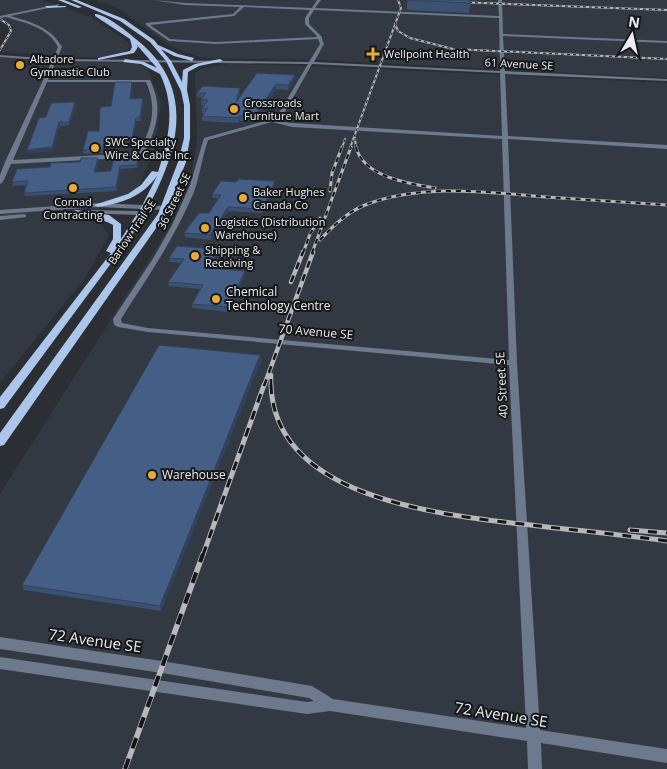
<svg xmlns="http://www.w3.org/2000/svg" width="667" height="769" font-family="'Open Sans',sans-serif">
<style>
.built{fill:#333943}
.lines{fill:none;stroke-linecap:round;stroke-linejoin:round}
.minor{fill:#6d798c;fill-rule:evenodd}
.major{fill:#acc5eb;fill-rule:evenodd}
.rail-far4-casing{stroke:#b6b8bc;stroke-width:2}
.rail-far3-casing{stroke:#b6b8bc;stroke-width:3}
.rail-far2-casing{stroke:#b6b8bc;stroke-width:4.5}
.rail-far1-casing{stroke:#b6b8bc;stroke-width:5}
.rail-casing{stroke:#b6b8bc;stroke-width:5.5}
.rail-far4{stroke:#151618;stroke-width:1;stroke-dasharray:3;stroke-linecap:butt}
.rail-far3{stroke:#151618;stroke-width:2;stroke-dasharray:5;stroke-linecap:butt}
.rail-far2{stroke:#151618;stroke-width:2.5;stroke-dasharray:7;stroke-linecap:butt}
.rail-far1{stroke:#151618;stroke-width:3;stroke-dasharray:9;stroke-linecap:butt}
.rail{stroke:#151618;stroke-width:4;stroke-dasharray:11;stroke-linecap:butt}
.wall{fill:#3a5172}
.shaded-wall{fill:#30425d}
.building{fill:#445e85;stroke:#30425d}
.poi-dot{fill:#e9ab37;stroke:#151618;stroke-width:2}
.labels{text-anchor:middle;stroke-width:4;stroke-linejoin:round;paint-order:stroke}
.far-poi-label{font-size:11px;fill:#ebedf0;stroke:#151618;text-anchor:start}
.far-street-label{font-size:11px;fill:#ebedf0;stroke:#151618}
.poi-label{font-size:12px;fill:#ebedf0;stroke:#151618;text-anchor:start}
.street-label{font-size:12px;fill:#ebedf0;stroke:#151618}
.near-street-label{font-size:15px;fill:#ebedf0;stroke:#151618}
</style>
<rect width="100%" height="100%" fill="#2b2e33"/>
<g class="built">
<path d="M0 0H42L91 17 128 42 130 48 121 54 106 57H74L2 52 11 24 0 18Z"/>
<path d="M95 0H667V78L320 60 202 58 169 45 118 8Z"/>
<path d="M0 57 49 61 136 63 148 69 161 103 154 149 139 186 128 197 101 202 96 218 109 235 85 278 0 383Z"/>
<path d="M229 64 332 67 667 83V769H0V494L179 212 191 177 197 138 195 73 203 68Z"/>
</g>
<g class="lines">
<g class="minor">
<path d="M153 0 185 3 312 8 317 0H321L315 8 499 16 498 0H502L503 34 667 41V43L503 36 505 71 667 79V81L505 74 508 136 667 145V149L508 139 517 363 540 730 667 749V763L541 743 542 769H528L527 741 330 711 307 714 0 669V657L307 702 314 701 309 698 162 673 0 649V637L162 661 312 686 333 699 526 728 509 365 148 332 118 327 114 325 113 319 154 257 172 225 190 185 204 138 276 118 308 64 56 61 48 80H150C164 109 156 128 144 155L141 157 11 164 3 182 0 184V175L5 162 52 61 0 57V55L53 59 58 47C48 27 25 23 6 17L0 18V16L59 4 58 6 10 16C31 22 51 27 62 47L57 59 309 62 320 44 318 39 216 44 169 41 146 25V23L233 14 240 7 185 5ZM244 7 310 10 305 18V24L315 34 317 37 216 42 170 39 150 25 234 16ZM314 10 499 18 500 71 314 62 324 44 322 39V37L309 24V18ZM312 64 500 73 502 136 292 123 277 121 281 119ZM47 82H146C158 110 151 127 139 153L13 160ZM272 122 292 127 502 139 509 360 148 328 122 323 121 319C147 278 175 238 194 192 200 175 202 157 208 140Z"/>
<path d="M98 203 165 206 168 208 165 210 98 207 0 214V210Z"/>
<path d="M87 210 137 211 140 213 137 215 85 213 84 212Z"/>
<path d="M24 214 26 215V217L0 220V216Z"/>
</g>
<g class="major">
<path d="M58 0H64L82 7 78 8Z"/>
<path d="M71 0H77L124 19 154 40 158 45 178 54 194 58 192 61 174 56 161 49 171 61 182 82 183 70 195 64 220 59 223 61 199 66 188 72 187 90 190 105V138L186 162 166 214 4 445 0 446V433L158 214 178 162 184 138V105L181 91 166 61 150 42 120 21Z"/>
<path d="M45 6H65L67 7 47 8Z"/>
<path d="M95 14C107 15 128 32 137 40 207 96 170 173 132 235L4 408 0 409V397L111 253 106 251 113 239V225C99 216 83 219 72 212L76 210 109 215 121 224V239L142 206 157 176C142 197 122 203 98 207L94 205 128 194 141 185 152 171 158 172C169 139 176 107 160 74L141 64 123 62 125 59 144 62 157 68 136 44 138 47 134 53 98 60V58L130 51 132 47 130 39 95 16Z"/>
</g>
<g class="rail-far4-casing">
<g id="rail-far4">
<path d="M457 2 667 10"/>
<path d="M0 19 9 25 11 31 0 50"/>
<path d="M395 24 398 31 410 38 453 49 667 59"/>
<path d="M355 138 356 148"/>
<path d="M342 148 345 139"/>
<path d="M350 148 401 8 398 0"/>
</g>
</g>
<g class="rail-far3-casing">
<g id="rail-far3">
<path d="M356 147C363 177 410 184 435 188"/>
<path d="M330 191 332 173 342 147"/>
<path d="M320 240C333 226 346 213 365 205 421 183 487 192 546 197 586 200 627 202 667 205"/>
<path d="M303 253 310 234 320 218"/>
<path d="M312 253 351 147"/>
</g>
</g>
<g class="rail-far2-casing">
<g id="rail-far2">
<path d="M291 282 303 252"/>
<path d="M264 386 313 252"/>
<path d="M271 386V375"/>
</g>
</g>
<g class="rail-far1-casing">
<g id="rail-far1">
<path d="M271 385C275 503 453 516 539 526 582 531 624 535 667 541"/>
<path d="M630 530 667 533"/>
<path d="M203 555 264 385"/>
</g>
</g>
<g class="rail-casing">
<path id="rail" d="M125 769 203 554"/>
</g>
<use href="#rail-far4" class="rail-far4"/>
<use href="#rail-far3" class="rail-far3"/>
<use href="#rail-far2" class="rail-far2"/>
<use href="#rail-far1" class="rail-far1"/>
<use href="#rail" class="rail"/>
</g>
<g class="wall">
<path d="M407 0H471L469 13 407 10Z"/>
<path d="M257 73 295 79 288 90 276 89 257 119 250 118 248 121H240L238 123 202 121V116L204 113H202V108L204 105H201V100L202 98 197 97V93L240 88V92L239 98Z"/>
<path d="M133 85 131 98H143V101L141 121H136L133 142 105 143 103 153 83 154V150L99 131Z"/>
<path d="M75 102 76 105 69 125 60 126 52 151 28 153 27 150Z"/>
<path d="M114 157 139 160 137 168 120 169 117 191 25 196 24 193 26 185 13 186 12 182 50 167 80 162 99 161 96 172 111 171Z"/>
<path d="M275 185 262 213 228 211 211 240 185 237 184 233 209 213 218 198H213L212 194Z"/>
<path d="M218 253 211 268 245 275 229 312 192 308V304L200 289 169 286 168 282 182 263 170 262 169 258Z"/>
<path d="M260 355 261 360 161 611 24 590 22 585Z"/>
</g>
<g class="shaded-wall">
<path d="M295 75V79L288 90V85Z"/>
<path d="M132 82 133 85 131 102 130 99Z"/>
<path d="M276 84V89L257 119 256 114Z"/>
<path d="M240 88V92L236 107V102Z"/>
<path d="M143 98V101L141 121 140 117Z"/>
<path d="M75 102 76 105 69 125V122Z"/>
<path d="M249 113 250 118 248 121 247 116Z"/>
<path d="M239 116 240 121 238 123V118Z"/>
<path d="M136 118V121L133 142 132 138Z"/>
<path d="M59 122 60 126 52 151 28 153 27 150Z"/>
<path d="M104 140 105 143 103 153V149Z"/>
<path d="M98 158 99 161 95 176 94 172Z"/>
<path d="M120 166V169L117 191 116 187Z"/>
<path d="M275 181V185L262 213V209Z"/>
<path d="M228 207V211L211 240 210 235Z"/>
<path d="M217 249 218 253 209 272V268Z"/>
<path d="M245 271V275L229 312 228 307Z"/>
<path d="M260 355 261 360 161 611 160 606Z"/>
</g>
<g class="building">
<path d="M407 0H470V3Z"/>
<path d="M257 73 295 75 288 85 276 84 256 114 249 113 247 116H239L238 118 202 116 208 108H202L208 100H201L206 93H197L203 86 240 88 236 102Z"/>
<path d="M115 82H132L130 99 143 98 140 117 136 118 132 138 104 140 103 149 83 150 88 131H99L100 107 111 106Z"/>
<path d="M75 102 69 122H59L52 147 27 150 39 118 46 117 51 103Z"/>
<path d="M138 156 137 165 120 166 116 187 24 193 28 181 12 182 17 169 50 167 51 163 80 162 81 158H98L94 172 111 171 114 157Z"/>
<path d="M239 179 275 181 262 209 228 207 210 235 184 233 199 213H209L221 195 212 194 221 181 236 182Z"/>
<path d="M177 246 217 249 209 268 245 271 228 307 192 304 203 285 168 282 184 259 169 258Z"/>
<path d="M159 345 260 355 160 606 22 585Z"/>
</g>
<g class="poi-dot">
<path d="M370.5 46.5h5v5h5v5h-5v5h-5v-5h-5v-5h5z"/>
<circle cx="20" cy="65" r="5"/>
<circle cx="234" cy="109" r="5"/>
<circle cx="95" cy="148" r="5"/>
<circle cx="73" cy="188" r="5"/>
<circle cx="243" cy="198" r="5"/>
<circle cx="205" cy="228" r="5"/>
<circle cx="195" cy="256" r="5"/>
<circle cx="216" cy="299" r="5"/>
<circle cx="152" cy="475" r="5"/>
</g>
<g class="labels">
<g class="far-poi-label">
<text x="384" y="58">Wellpoint Health</text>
<text x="30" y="63">Altadore<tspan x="30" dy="13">Gymnastic Club</tspan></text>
<text x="244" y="107">Crossroads<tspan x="244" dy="13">Furniture Mart</tspan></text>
<text x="105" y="146">SWC Specialty<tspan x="105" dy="13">Wire &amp; Cable Inc.</tspan></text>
<text x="253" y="196">Baker Hughes<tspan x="253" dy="13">Canada Co</tspan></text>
<text x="73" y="206" text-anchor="middle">Cornad<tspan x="73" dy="13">Contracting</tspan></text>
<text x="215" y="226">Logistics (Distribution<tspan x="215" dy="13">Warehouse)</tspan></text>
<text x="205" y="254">Shipping &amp;<tspan x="205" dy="13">Receiving</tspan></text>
</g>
<g class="far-street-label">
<text transform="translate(519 64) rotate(3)" y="4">61 Avenue SE</text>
<text transform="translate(174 201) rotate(-64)" y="4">36 Street SE</text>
<text transform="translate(132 232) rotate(-56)" y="4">Barlow Trail SE</text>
</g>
<g class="poi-label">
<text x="226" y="296">Chemical<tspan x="226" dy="14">Technology Centre</tspan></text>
<text x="162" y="479">Warehouse</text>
</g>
<g class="street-label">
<text transform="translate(316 332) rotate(5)" y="4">70 Avenue SE</text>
<text transform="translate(502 385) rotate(-93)" y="4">40 Street SE</text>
</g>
<g class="near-street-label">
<text transform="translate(95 641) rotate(8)" y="5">72 Avenue SE</text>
<text transform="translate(501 715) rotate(9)" y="5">72 Avenue SE</text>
</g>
</g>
<g transform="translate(632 35) rotate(9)" stroke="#151618" stroke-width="4" paint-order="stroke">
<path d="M0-4L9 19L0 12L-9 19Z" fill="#ebedf0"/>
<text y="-8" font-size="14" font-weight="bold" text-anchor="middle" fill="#ebedf0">N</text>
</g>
</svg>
